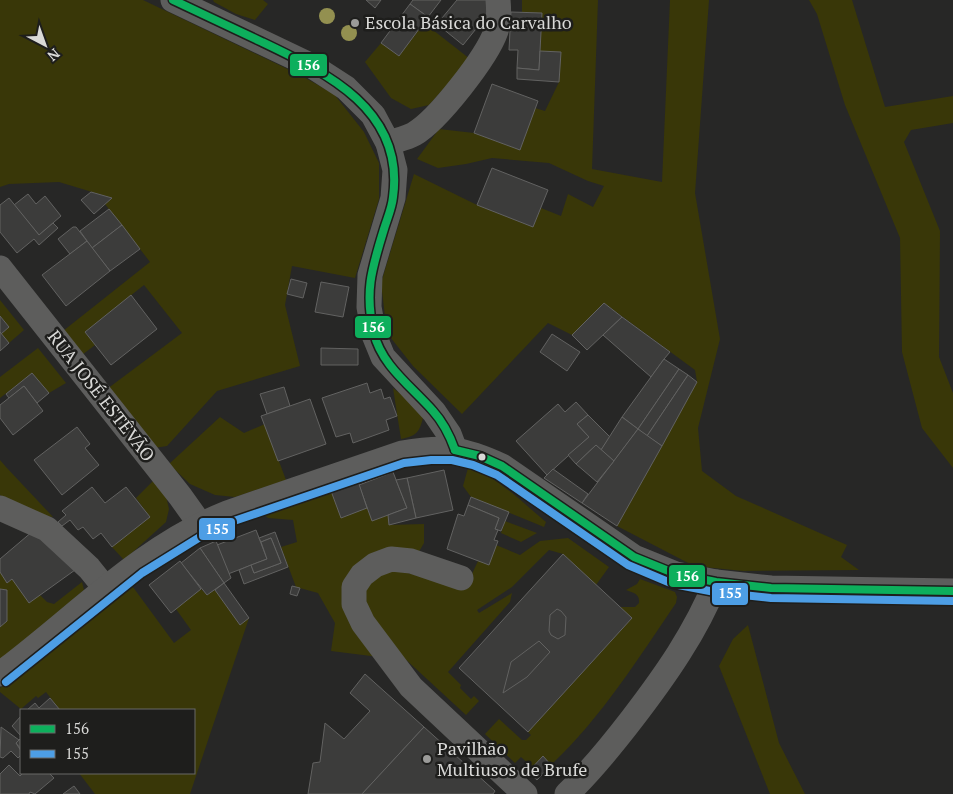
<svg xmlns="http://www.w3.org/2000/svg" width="953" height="794" font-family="'PT Serif',serif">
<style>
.green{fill:#393708}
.building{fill:#3c3c3b;stroke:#626261}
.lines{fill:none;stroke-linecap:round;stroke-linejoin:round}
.minor{stroke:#5d5d5c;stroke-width:25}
.bus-1-casing{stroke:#1e1e1c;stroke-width:11}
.bus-2-casing{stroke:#1e1e1c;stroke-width:11}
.bus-1{stroke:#0daf5c;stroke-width:8}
.bus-2{stroke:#4d9ee5;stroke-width:8}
.tree{fill:#939050}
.poi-dot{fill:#9b9b99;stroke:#1e1e1c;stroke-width:2}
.bus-dot{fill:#d9d9d7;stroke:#1e1e1c;stroke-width:2}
.labels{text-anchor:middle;stroke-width:5;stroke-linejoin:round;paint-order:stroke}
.poi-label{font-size:18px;fill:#d9d9d7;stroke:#1e1e1c;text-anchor:start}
.street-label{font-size:18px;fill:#d9d9d7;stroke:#1e1e1c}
.line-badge{stroke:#1e1e1c;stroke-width:2}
.badge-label{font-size:14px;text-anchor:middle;font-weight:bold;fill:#fff}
</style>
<rect width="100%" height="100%" fill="#272726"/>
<g class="green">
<path d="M0 0H143L300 75 334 94 364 132 379 163V199L355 278 292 266 285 305 300 366 217 391 167 446 154 448 107 389 182 333 144 285 85 332 95 345 82 355 63 331 150 262 105 204 112 198 59 182 9 184 0 187Z"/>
<path d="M213 0H263L268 4 255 20 236 14 214 2Z"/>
<path d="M522 0H598L592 169 662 182 670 0H709L695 193 720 339 698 428 702 471 736 496 847 545 841 557 859 570 743 571 694 566 617 526 697 382 695 370 604 303 572 335 548 323 462 414 413 366 387 333 381 283 414 174 477 205 533 227 541 208 561 216 568 194 593 207 604 186 588 181 549 163 492 158 466 164 438 168 417 159 439 129 474 133 520 150 535 108 545 111 559 82 540 51 542 14 522 12Z"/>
<path d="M809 0H852L885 107 953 96V123L911 130 904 142 940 231 939 357 953 393V468L922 428 902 352 900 238 845 105 817 14Z"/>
<path d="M424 23 470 59 429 105 411 109 391 98 365 62 381 43 399 56Z"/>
<path d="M0 300 24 330 9 343 1 334 9 327 0 316Z"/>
<path d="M38 348 66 383 49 393 32 373 0 398V377Z"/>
<path d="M393 388 415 405 423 418C419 433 416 436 401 439Z"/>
<path d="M220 417 244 433 265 424 286 480 235 497 215 495 190 484 169 464Z"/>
<path d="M0 460 6 467 53 517 30 514 0 495Z"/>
<path d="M468 468C495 474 524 504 546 522L544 527 471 497 463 486Z"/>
<path d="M153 481 166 496 169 509 166 522 124 560 112 547 150 517 136 498Z"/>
<path d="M330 486 341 518 367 508 372 520 388 515 389 525 424 524V543L417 555 358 568 379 657 331 651 335 623 318 593 296 587 281 547 297 542 293 520 268 518 259 510Z"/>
<path d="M505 521 537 533 521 542 501 533Z"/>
<path d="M568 538 609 567 596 585 563 554 549 550 512 587 477 610 479 613 512 593 510 602 448 672 461 685 460 688 471 699 474 696 479 701 466 715 389 644 364 605 366 580 390 568 465 589 478 561 496 545 520 555 540 541Z"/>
<path d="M0 572 7 583 12 579 29 602 40 595 47 602 54 604 82 582 84 590 0 661V627L7 621V590L0 589Z"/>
<path d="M640 579 675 592 677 597 676 603C638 659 601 718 551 765L543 757 532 767 521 757 515 763 485 734 499 719 522 740H526L531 735 528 732 632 618 620 607H635L639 603C640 594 634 593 626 590L637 584Z"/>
<path d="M130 583 174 643 191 630 176 609 201 589 207 595 215 590 240 625 249 618 190 794H95L79 773H194V710H60L46 692 38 698 36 696 21 709 0 692V688L42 656Z"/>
<path d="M748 625 779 743 805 794H770L719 666 733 639Z"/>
</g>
<g class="building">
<path d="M366 0H381L375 8Z"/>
<path d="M413 0H441L428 17 410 4Z"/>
<path d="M457 0H489L492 9 463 45 437 24Z"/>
<path d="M410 4 428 17 399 56 381 43Z"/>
<path d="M511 12 542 13 539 70 517 68 518 50H509Z"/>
<path d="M540 51 561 52 559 82 517 79V68L539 70Z"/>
<path d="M492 84 538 101 520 150 474 133Z"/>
<path d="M492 168 548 190 533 227 477 205Z"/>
<path d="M91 192 112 198 94 214 81 200Z"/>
<path d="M28 194 36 204 45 196 61 216 39 235 14 205Z"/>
<path d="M9 198 39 235 53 223 58 228 39 245 34 239 17 253 0 232V205Z"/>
<path d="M109 209 122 225 92 248 80 231Z"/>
<path d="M122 225 140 249 110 271 92 248Z"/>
<path d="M73 227H76L87 241 70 254 58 239Z"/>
<path d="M87 241 110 271 66 306 42 275Z"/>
<path d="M291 279 307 283 303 298 287 294Z"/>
<path d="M321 282 349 287 343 317 315 312Z"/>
<path d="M131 295 157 329 111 365 85 332Z"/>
<path d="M604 303 622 317 587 350 572 335Z"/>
<path d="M0 316 9 327 1 334 0 332Z"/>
<path d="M622 317 670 352 664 359 651 377 603 335Z"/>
<path d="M0 332 9 343 0 351Z"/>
<path d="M552 334 580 352 567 371 540 352Z"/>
<path d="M321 348 358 349V365H321Z"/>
<path d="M664 359 679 369 638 429 622 417Z"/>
<path d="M679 369 688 375 647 436 638 429Z"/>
<path d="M32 373 49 393 37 403 24 386 9 398 6 394Z"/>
<path d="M688 375 697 382 662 446 647 436Z"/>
<path d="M367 383 370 393 381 389 384 399 390 397 397 416 386 420 389 430 353 443 350 433 336 437 322 398Z"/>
<path d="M24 386 43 411 13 435 0 418V405Z"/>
<path d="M284 387 290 406 267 414 260 394Z"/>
<path d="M310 399 326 444 278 461 261 416Z"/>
<path d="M576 402 588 415 577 424 589 437 547 475 516 441 558 404 565 412Z"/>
<path d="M588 415 610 437 601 450 596 445 576 464 568 455 589 437 577 424Z"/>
<path d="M622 417 638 429 614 461 601 450Z"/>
<path d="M77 427 90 444 85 448 99 465 62 495 34 460Z"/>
<path d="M638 429 662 446 617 526 582 503Z"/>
<path d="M596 445 614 461 597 482 576 464Z"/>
<path d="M553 469 588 494 582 503 544 478Z"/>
<path d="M444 470 453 510 416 518 407 478Z"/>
<path d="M393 472 407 508 372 521 359 485Z"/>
<path d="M407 478 416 518 389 525 388 515 407 508 396 480Z"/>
<path d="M358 481 367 508 341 518 331 491Z"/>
<path d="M92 487 105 503 126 487 150 517 112 547 101 533 93 539 83 527 78 530 70 520 62 526 58 522 66 515 62 511Z"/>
<path d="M471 497 509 512 501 531 495 529 499 518 468 505Z"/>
<path d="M468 505 499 518 495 529 498 530 494 540 498 541 489 565 447 549 458 514 464 516Z"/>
<path d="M256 530 267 559 228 574 217 545Z"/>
<path d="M33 531 75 570 29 603 12 579 7 583 0 572V559Z"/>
<path d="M275 532 288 567 244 584 239 570 251 565 254 573 281 563 271 538 261 542 259 538Z"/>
<path d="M271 538 281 563 254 573 251 565 267 559 261 542Z"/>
<path d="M216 541 231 578 224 583 200 548Z"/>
<path d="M200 548 224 583 207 595 181 563Z"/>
<path d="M563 554 632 618 528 732 459 668Z"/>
<path d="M180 561 201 589 171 613 149 585Z"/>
<path d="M224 583 249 618 240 625 215 590Z"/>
<path d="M292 586 300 588 297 596 290 594Z"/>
<path d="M0 589 7 590V621L0 627Z"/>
<path d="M557 609 561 611 566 617 565 635 558 639 551 635 549 631 550 615Z"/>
<path d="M539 641 550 652 527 677 503 693 511 662Z"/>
<path d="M365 674 424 727 362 794H308L313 763 320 762 325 723 344 739 370 711 350 693Z"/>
<path d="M50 698 60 710H27L35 703 39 708Z"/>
<path d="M21 716V736L12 726Z"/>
<path d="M1 727 19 740 16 743 21 751V755L18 758 11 751 3 758 0 757Z"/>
<path d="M424 727 495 791 493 794H362Z"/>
<path d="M21 738V749L16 743Z"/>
<path d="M543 756 551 765 537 780 528 772Z"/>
<path d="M9 765 20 776 23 773H49L54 778 35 794 30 792 29 794H0V774Z"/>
<path d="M74 786 80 794H63Z"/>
</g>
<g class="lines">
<g class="minor">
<path d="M173 0 312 66 346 88 373 115 388 143 395 170 393 198 370 275 369 307 374 335 383 357 434 412 449 434 455 450"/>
<path d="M388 143C397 140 407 138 414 134 438 120 487 57 496 31 499 21 499 10 498 0"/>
<path d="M0 268 180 496 200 524"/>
<path d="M0 508 47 529 89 568 106 589"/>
<path d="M461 578 411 561 391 559 375 565 362 575 354 587V604L363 623 411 687 525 794"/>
<path d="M0 674C74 619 140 548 227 513L402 453C445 446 463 448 502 466L634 557 676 574 716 582 771 588 953 591"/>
<path d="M567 794C591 771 612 745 632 719 665 676 696 632 716 582"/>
</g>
<g class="bus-1-casing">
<g id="bus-1">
<path d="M173 0C203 14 232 28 262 42 327 73 405 110 393 197 392 208 387 219 384 229 372 268 364 292 374 333 381 365 412 387 433 411 443 422 450 436 455 450"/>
<path d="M455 450 480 456 502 466 634 557 676 574 716 582 771 588 953 591"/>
</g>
</g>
<g class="bus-2-casing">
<path id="bus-2" d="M6 682 142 573 200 537 231 522 404 463 431 460H452L473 465 497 475 628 565 673 584 715 592 771 598 953 601"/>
</g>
<use href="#bus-1" class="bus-1"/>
<use href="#bus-2" class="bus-2"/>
</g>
<g class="tree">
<circle cx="327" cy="16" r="8"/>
<circle cx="349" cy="33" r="8"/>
</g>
<g class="poi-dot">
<circle cx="355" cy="23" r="5"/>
<circle cx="427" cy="759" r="5"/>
</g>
<circle class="bus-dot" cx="482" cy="457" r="4.5"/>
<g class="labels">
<g class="poi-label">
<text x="365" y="29">Escola Básica do Carvalho</text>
<text x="437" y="755">Pavilhão<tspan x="437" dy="21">Multiusos de Brufe</tspan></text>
</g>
<g class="street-label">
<text transform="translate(101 396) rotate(52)" y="6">RUA JOSÉ ESTÊVÃO</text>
</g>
</g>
<g class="line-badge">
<rect x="289" y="53" width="39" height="24" rx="5" fill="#0daf5c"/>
<rect x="354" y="315" width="38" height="24" rx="5" fill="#0daf5c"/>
<rect x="198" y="517" width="38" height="24" rx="5" fill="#4d9ee5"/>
<rect x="668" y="564" width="38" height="24" rx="5" fill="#0daf5c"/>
<rect x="711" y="582" width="38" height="24" rx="5" fill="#4d9ee5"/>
</g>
<g class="badge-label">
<text x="308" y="70">156</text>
<text x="373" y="332">156</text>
<text x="217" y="534">155</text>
<text x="687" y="581">156</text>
<text x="730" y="598">155</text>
</g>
<rect x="20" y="709" width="175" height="65" fill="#1e1e1c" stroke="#696967"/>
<rect x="30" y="725" width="25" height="8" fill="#0daf5c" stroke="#696967"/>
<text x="65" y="734" font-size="15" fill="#d9d9d7">156</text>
<rect x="30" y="750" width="25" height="8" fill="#4d9ee5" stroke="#696967"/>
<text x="65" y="759" font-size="15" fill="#d9d9d7">155</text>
<g transform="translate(45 45) rotate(139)" stroke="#1e1e1c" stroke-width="4" paint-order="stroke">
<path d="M0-4L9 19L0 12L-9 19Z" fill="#d9d9d7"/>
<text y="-8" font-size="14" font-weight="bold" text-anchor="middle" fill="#d9d9d7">N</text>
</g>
</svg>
